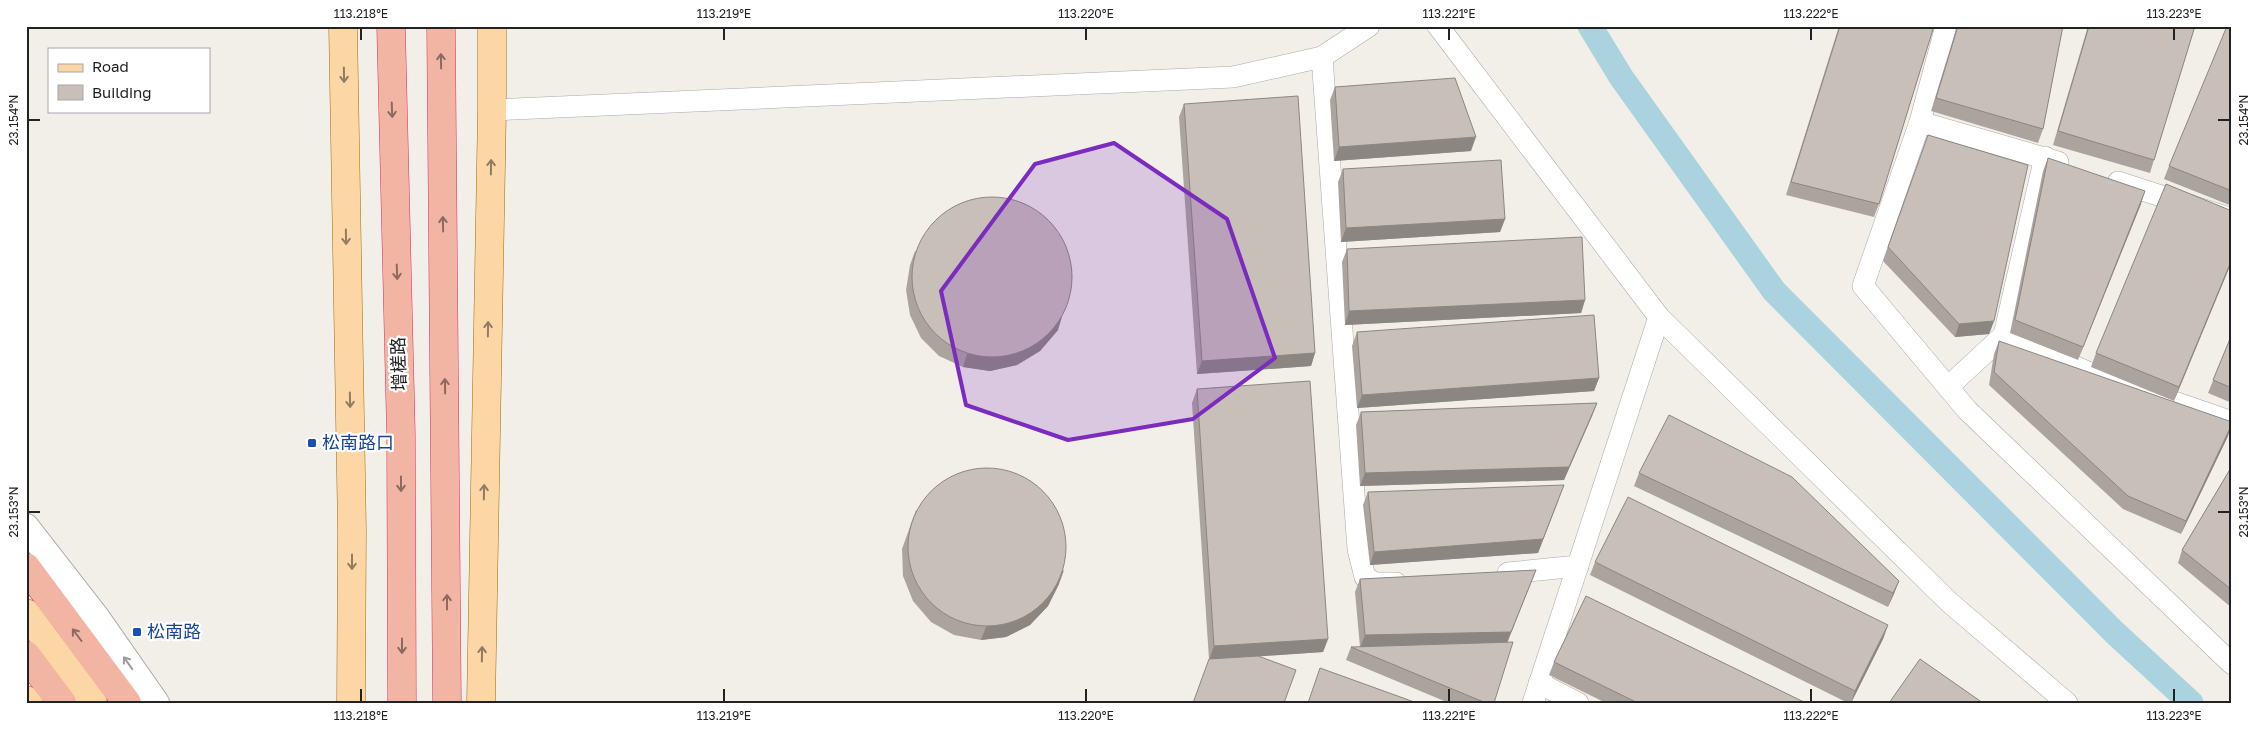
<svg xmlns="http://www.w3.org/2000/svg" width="2258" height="729" font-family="'Golos Text','Noto Sans SC',sans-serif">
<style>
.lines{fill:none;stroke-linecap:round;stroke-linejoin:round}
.canal{stroke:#aad3df;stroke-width:25}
.minor-casing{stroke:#a9a9a9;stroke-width:22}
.tertiary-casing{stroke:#a9a9a9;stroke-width:28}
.primary-casing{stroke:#a06b00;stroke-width:29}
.trunk-casing{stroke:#dc2a67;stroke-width:29}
.minor{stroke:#fff;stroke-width:21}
.tertiary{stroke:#fff;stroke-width:26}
.primary{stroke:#fcd6a4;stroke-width:28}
.trunk{stroke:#f2b4a3;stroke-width:28}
.wall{fill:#aba49e}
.shaded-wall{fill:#8b8681}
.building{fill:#c7bfb8;stroke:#8b8681}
.oneway{stroke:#8a6b62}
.oneway2{stroke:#8f7c63}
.oneway3{stroke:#9c9c9c}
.marked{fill:#7b2cbf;fill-opacity:0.2;stroke:#7b2cbf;stroke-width:4;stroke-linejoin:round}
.ticks{fill:none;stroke:#222;stroke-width:2}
.transit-dot{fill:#1a4fb4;stroke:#fff;stroke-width:2}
.labels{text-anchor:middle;stroke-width:4.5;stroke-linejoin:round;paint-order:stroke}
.street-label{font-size:18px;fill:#222;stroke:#fff}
.transit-label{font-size:18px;fill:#164399;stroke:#fff;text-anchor:start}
.neatline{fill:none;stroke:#222;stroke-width:2}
.ticks-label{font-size:12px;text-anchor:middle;fill:#222}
</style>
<rect width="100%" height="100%" fill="#f2efe9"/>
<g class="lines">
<path class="canal" d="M1590 26 1621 77 1774 291 2115 633 2191 703"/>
<g class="minor-casing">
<g id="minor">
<path d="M1438 26 1659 317 1949 602 2067 703"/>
<path d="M1946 26 1920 122 1863 286 1967 410 2232 664"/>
<path d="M1322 57 1358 549 1365 577 1375 583H1396"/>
<path d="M492 110 1233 77 1322 57 1369 26"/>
<path d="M1920 122 2058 162"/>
<path d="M2045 157 2004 335 2090 373 2232 422"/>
<path d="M2118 182 2232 219"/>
<path d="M1948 387 2004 335"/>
<path d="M1508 573 1578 566"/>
<path d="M1539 683 1578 703"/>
<path d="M1533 703 1659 317"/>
</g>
</g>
<g class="tertiary-casing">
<path id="tertiary" d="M26 527 96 617 156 703"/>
</g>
<g class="primary-casing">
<g id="primary">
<path d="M343 26 352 530 351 703"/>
<path d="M26 613 93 703"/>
<path d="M26 700 29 703"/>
<path d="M481 703 492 110V26"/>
</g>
</g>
<g class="trunk-casing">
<g id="trunk">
<path d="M391 26 401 435 402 703"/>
<path d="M441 26 447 703"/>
<path d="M26 567 127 703"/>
<path d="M26 655 62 703"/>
</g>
</g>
<use href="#minor" class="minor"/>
<use href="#tertiary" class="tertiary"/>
<use href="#primary" class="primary"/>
<use href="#trunk" class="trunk"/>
</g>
<g class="wall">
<path d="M1839 26H1934L1879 204 1874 217 1786 195Z"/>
<path d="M1957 26H2063L2043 129 2038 143 1931 111Z"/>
<path d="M2088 26H2195L2154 160 2150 173 2053 145Z"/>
<path d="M2232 26V206L2164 179 2169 166Z"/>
<path d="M1335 87 1471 151 1334 161 1330 100Z"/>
<path d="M1184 104 1315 353 1311 366 1197 374 1179 117Z"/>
<path d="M1928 135 1994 321 1989 334 1955 337 1883 261Z"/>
<path d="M2048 158 2141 204 2078 360 2010 333 2043 171Z"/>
<path d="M1343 169 1505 219 1500 232 1341 242 1338 182Z"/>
<path d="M1347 249 1585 300 1581 313 1345 325 1342 262Z"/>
<path d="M915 251 1058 330 1040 351 1017 365 990 371 963 367 939 356 921 338 910 315 906 290 910 265Z"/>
<path d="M2232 261 2174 401 2091 367 2096 353Z"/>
<path d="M1357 332 1599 378 1594 391 1357 408 1352 346Z"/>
<path d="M2232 334V403L2208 393Z"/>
<path d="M1999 341 2228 436 2181 534 2123 509 1989 385 1994 354Z"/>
<path d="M1197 389 1328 639 1323 652 1209 659 1192 403Z"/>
<path d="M1597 403 1592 416 1564 480 1360 486 1356 425 1361 412Z"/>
<path d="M2232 466V608L2178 563 2182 550Z"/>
<path d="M1639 473 1899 581 1888 607 1634 486Z"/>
<path d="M1368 492 1559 499 1538 553 1370 565 1363 505Z"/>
<path d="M916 510 1059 584 1048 606 1030 625 1006 637 981 640 954 635 931 622 913 601 903 576 902 549Z"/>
<path d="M1595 562 1888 625 1883 639 1851 703H1848L1590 575Z"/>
<path d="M1536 570 1507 642 1494 703H1449L1346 660 1351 647H1360L1355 592 1360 579Z"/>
<path d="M1554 662 1806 703H1606L1549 675Z"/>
</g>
<g class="shaded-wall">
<path d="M1476 137 1471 151 1334 161 1339 147Z"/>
<path d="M2145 191 2141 204 2078 360 2083 347Z"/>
<path d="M1505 219 1500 232 1341 242 1346 228Z"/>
<path d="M2232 259V261L2174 401 2179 387Z"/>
<path d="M1585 300 1581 313 1345 325 1349 311Z"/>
<path d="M1062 317 1058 330 1040 351 1017 365 990 371 963 367 967 354Z"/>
<path d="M1994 321 1989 334 1955 337 1959 324Z"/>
<path d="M1315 353 1311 366 1197 374 1202 361Z"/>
<path d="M1599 378 1594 391 1357 408 1362 395Z"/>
<path d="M1597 403 1592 416 1564 480 1360 486 1365 473Z"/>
<path d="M2232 424 2228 436 2181 534 2186 521Z"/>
<path d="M1564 485 1538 553 1370 565 1374 552Z"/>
<path d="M1064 570 1059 584 1048 606 1030 625 1006 637 981 640 986 627Z"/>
<path d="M1536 570 1506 646 1360 648 1365 635Z"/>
<path d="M1899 581 1894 594 1888 607 1893 593Z"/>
<path d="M1888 625 1883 639 1851 703 1855 691Z"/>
<path d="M1328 639 1323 652 1209 660 1214 646Z"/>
</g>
<g class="building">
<path d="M1840 26H1934L1879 204 1791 182Z"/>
<path d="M1958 26H2063L2043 129 1936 98Z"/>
<path d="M2089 26H2195L2154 160 2058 131Z"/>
<path d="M2227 26H2232V191L2169 166Z"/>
<path d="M1455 78 1476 137 1339 147 1335 87Z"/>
<path d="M1298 96 1315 353 1202 361 1184 104Z"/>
<path d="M1928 135 2028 165 1994 321 1959 324 1888 247Z"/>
<path d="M2048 158 2145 191 2083 347 2015 320Z"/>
<path d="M1501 160 1505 219 1346 228 1343 169Z"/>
<path d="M2166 184 2232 211V259L2179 387 2096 353Z"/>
<circle cx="992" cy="277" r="80"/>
<path d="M1582 237 1585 300 1349 311 1347 249Z"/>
<path d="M1594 315 1599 378 1362 395 1357 332Z"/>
<path d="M2232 334V388L2213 380Z"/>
<path d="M1999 341 2232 422V424L2186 521 2128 496 1994 372Z"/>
<path d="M1310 381 1328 639 1214 646 1197 389Z"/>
<path d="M1597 403 1569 467 1365 473 1361 412Z"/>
<path d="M1669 415 1792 477 1899 581 1893 593 1639 473Z"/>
<path d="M2232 466V590L2182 550Z"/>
<circle cx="987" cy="547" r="79"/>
<path d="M1564 485 1543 539 1374 552 1368 492Z"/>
<path d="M1628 497 1888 625 1855 691 1595 562Z"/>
<path d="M1536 570 1511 632 1365 635 1360 579Z"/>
<path d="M1586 596 1806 703H1638L1554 662Z"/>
<path d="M1513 642 1494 703H1486L1351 647Z"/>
<path d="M1258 656 1296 670 1284 703H1193L1209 659Z"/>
<path d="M1920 659 1983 703H1889Z"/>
<path d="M1320 668 1417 703H1308Z"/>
</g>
<defs><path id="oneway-shaft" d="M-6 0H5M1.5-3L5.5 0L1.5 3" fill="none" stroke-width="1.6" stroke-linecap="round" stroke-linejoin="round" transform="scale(1.25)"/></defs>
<g class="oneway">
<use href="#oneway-shaft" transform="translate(441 61) rotate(-91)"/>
<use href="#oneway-shaft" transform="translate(392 110) rotate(88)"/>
<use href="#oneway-shaft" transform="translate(443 224) rotate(-91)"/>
<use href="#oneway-shaft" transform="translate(397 272) rotate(88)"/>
<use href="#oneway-shaft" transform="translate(445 386) rotate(-91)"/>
<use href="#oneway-shaft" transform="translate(401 484) rotate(90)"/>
<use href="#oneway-shaft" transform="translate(447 602) rotate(-90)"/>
<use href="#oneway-shaft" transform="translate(77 635) rotate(-127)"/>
<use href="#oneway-shaft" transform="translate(402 646) rotate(90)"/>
</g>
<g class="oneway2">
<use href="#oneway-shaft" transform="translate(344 75) rotate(89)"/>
<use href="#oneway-shaft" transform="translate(491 167) rotate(-89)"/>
<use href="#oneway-shaft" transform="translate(346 237) rotate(89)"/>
<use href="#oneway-shaft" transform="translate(488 329) rotate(-89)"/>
<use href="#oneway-shaft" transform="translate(350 400) rotate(89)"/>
<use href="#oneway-shaft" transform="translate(484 492) rotate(-89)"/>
<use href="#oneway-shaft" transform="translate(352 562) rotate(90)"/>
<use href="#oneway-shaft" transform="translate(482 654) rotate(-89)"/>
</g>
<use class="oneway3" href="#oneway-shaft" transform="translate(128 663) rotate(-125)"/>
<path class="marked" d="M1114 143 1227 219 1275 358 1193 419 1068 440 966 405 941 291 1035 164Z"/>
<path class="ticks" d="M361 28V40M724 28V40M1086 28V40M1449 28V40M1811 28V40M2174 28V40M28 120H40M2218 120H2230M28 512H40M2218 512H2230M361 689V702M724 689V702M1086 689V702M1449 689V702M1811 689V702M2174 689V702"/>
<g class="transit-dot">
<rect x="307" y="438" width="10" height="10" rx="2.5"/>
<rect x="132" y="627" width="10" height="10" rx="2.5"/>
</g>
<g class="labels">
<g class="street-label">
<text transform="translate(399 364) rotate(-92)" y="6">增槎路</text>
</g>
<g class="transit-label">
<text x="322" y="449">松南路口</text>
<text x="147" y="638">松南路</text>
</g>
</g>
<rect width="2258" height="729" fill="none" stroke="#ffffff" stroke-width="55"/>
<rect x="48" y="48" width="162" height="65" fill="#ffffff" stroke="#a7a7a7"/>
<rect x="58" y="64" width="25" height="8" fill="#fcd6a4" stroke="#a7a7a7"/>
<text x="92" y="72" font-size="15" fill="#222222">Road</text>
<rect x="58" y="85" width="25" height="15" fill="#c7bfb8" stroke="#a7a7a7"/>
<text x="92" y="98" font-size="15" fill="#222222">Building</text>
<rect x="28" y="28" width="2202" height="674" class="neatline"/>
<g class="ticks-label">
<text x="361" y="18">113.218°E</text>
<text x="724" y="18">113.219°E</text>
<text x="1086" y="18">113.220°E</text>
<text x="1449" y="18">113.221°E</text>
<text x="1811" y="18">113.222°E</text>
<text x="2174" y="18">113.223°E</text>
<text transform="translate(14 120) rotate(-90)" y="4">23.154°N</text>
<text transform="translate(2244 120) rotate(-90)" y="4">23.154°N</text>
<text transform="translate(14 512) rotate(-90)" y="4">23.153°N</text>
<text transform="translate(2244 512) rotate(-90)" y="4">23.153°N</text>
<text x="361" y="720">113.218°E</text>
<text x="724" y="720">113.219°E</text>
<text x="1086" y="720">113.220°E</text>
<text x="1449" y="720">113.221°E</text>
<text x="1811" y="720">113.222°E</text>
<text x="2174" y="720">113.223°E</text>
</g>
</svg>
